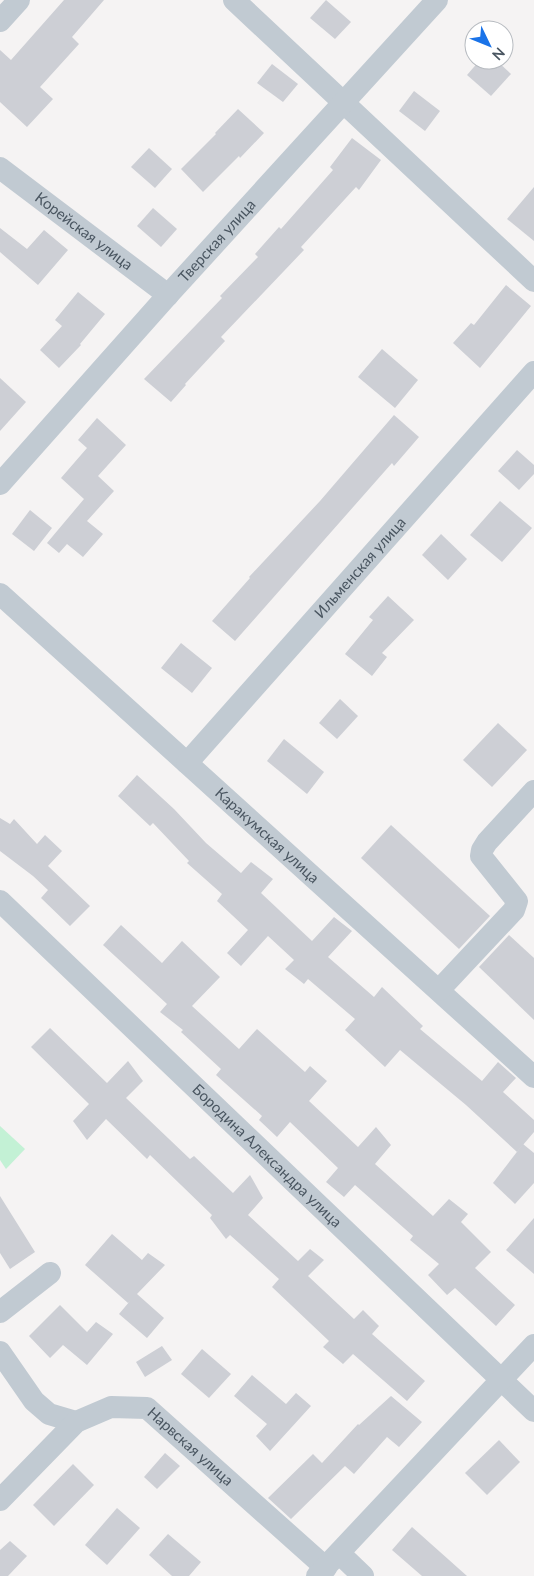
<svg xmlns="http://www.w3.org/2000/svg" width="534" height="1576" font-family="Lato,sans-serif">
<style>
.green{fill:#c3f1d5}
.building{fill:#cdcfd5}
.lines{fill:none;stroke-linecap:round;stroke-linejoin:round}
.minor{stroke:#c1cad2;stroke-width:22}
.labels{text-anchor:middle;stroke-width:4;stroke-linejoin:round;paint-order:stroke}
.street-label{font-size:15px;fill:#4a5661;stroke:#fff}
</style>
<rect width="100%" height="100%" fill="#f5f3f3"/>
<path class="green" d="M0 1126 25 1149 6 1169 0 1160Z"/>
<g class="building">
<path d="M64 0H104L72 37 79 44 40 87 53 99 27 127 0 102V50L11 60Z"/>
<path d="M326 0 351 22 335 39 310 18Z"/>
<path d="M480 60H496L511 74 491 96 467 75Z"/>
<path d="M272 64 298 84 283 102 257 83Z"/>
<path d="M414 91 440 111 425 131 399 111Z"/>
<path d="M238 109 264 133 240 158 239 156 203 192 181 169 216 134 215 133Z"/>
<path d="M352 138 381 160 359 190 356 187 301 247 304 250 221 337 225 341 185 384 186 385 171 402 144 379 222 298 220 296 258 257 255 254 279 227 281 229 333 170 330 167Z"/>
<path d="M149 148 172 169 155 188 131 167Z"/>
<path d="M534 187V241L507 219Z"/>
<path d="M153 208 177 229 161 247 137 226Z"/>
<path d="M0 228 27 249 44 230 68 250 38 285 0 252Z"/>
<path d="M506 285 531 306 480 368 453 343 471 323 474 325Z"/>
<path d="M78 292 105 314 80 344 81 345 59 368 40 350 62 326 55 320Z"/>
<path d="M382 349 418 380 395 408 358 377Z"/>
<path d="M0 378 26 402 0 431Z"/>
<path d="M394 415 419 437 394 466 392 463 235 641 212 621 250 578 249 577 320 501Z"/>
<path d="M97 418 126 445 98 476 114 491 87 521 103 534 83 557 67 544 59 553 47 543 84 499 61 478 87 448 78 440Z"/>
<path d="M517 450 534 465V474L519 490 498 471Z"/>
<path d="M500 501 532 528 502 562 470 535Z"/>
<path d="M30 510 52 528 34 551 12 534Z"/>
<path d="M441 534 467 559 448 580 422 555Z"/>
<path d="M388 596 414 620 382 653 387 657 372 676 345 654 373 620 369 617Z"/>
<path d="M181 643 212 668 192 693 161 668Z"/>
<path d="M340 699 358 716 337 739 319 723Z"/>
<path d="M498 723 527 750 492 787 463 760Z"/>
<path d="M284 739 324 772 307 794 267 761Z"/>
<path d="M137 775 174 809 206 843 241 873 251 862 273 879 261 893 312 941 334 917 352 931 328 957 374 997 382 987 423 1026 420 1029 482 1081 498 1062 516 1078 503 1092 534 1120V1132L517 1152 466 1105 400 1050 385 1067 345 1030 355 1019 308 979 304 984 285 969 294 960 268 936 241 966 227 953 248 930 217 901 222 894 187 863 189 861 153 823 150 826 118 796Z"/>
<path d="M0 818 10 824 14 819 37 844 45 835 62 851 48 866 90 906 70 926 41 898 48 890 33 876 0 851Z"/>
<path d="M391 825 490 916 459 949 361 858Z"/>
<path d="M121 925 162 963 182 941 220 977 192 1006 239 1049 257 1029 305 1072 310 1066 327 1081 309 1101 358 1147 376 1127 391 1145 375 1164 433 1216 449 1199 468 1214 461 1222 491 1252 475 1268 515 1305 496 1326 455 1288 447 1295 428 1275 439 1264 410 1240 413 1236 355 1185 344 1197 326 1182 338 1168 290 1122 277 1137 259 1120 262 1116 216 1075 221 1069 181 1032 183 1030 160 1012 167 1004 103 945Z"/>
<path d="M509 935 534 958V1020L479 967Z"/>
<path d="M50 1028 107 1083 128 1061 143 1081 126 1098 190 1159 194 1156 233 1193 250 1175 263 1198 248 1215 298 1261 310 1249 324 1260 308 1276 354 1319 363 1310 379 1326 372 1334 425 1381 407 1401 353 1354 343 1364 323 1347 329 1341 272 1287 279 1279 230 1235 226 1239 210 1218 212 1215 150 1155 147 1159 106 1119 87 1140 73 1121 89 1104 31 1047Z"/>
<path d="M523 1144 534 1153V1183L515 1204 493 1183Z"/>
<path d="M0 1196 35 1252 10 1269 0 1253Z"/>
<path d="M534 1218V1274L506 1250Z"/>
<path d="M112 1234 142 1260 148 1253 165 1265 137 1294 164 1318 147 1338 119 1314 130 1301 128 1303 85 1265Z"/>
<path d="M60 1305 87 1332 96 1322 113 1334 87 1365 63 1345 50 1358 29 1336Z"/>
<path d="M162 1346 172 1360 145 1377 136 1362Z"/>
<path d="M202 1349 231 1374 209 1398 181 1374Z"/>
<path d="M252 1375 286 1404 296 1393 311 1406 270 1451 256 1436 267 1424 234 1396Z"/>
<path d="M391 1396 422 1422 399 1447 387 1437 354 1474 345 1466 291 1519 268 1498 313 1454 322 1463 358 1424 359 1425Z"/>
<path d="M499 1440 520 1462 487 1495 465 1473Z"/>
<path d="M165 1453 180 1466 157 1489 144 1477Z"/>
<path d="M73 1464 94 1485 54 1526 33 1505Z"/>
<path d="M117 1508 140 1528 107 1565 85 1545Z"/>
<path d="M412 1527 467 1576H422L392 1550Z"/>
<path d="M168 1534 201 1562 189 1576H172L149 1555Z"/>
<path d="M10 1541 27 1556 8 1576H0V1550Z"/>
</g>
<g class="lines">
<g class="minor">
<path d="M234 0 534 281"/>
<path d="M0 21 19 0"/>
<path id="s1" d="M0 168 168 295"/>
<path id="s2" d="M0 484 168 295 437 0"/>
<path id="s3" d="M0 594 534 1077"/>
<path id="s4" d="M187 763 534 372"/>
<path id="s5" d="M0 901 534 1411"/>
<path d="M439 990 514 910 517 901 481 856 482 850 487 842 534 791"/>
<path d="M0 1312 50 1273"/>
<path d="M0 1352 34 1401 49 1414 76 1422"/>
<path id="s6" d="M0 1500 76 1422 111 1407 147 1408 326 1568"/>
<path d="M339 1553 363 1576"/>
<path d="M317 1576 534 1345"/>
</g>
</g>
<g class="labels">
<g class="street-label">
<text dy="5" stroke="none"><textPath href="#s1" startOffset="105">Корейская улица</textPath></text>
<text dy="5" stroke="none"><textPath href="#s2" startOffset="326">Тверская улица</textPath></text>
<text dy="5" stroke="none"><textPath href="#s4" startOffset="261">Ильменская улица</textPath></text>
<text dy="5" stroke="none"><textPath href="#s3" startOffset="360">Каракумская улица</textPath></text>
<text dy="5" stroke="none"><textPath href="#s5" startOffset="369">Бородина Александра улица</textPath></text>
<text dy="5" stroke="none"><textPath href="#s6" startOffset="241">Нарвская улица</textPath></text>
</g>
</g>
<g transform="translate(489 45) rotate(133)"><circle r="24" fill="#ffffff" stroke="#b7bbc0"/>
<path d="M0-4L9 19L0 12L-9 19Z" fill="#1a73e8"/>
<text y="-8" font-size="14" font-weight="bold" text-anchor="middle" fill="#4a5661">N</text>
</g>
</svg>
